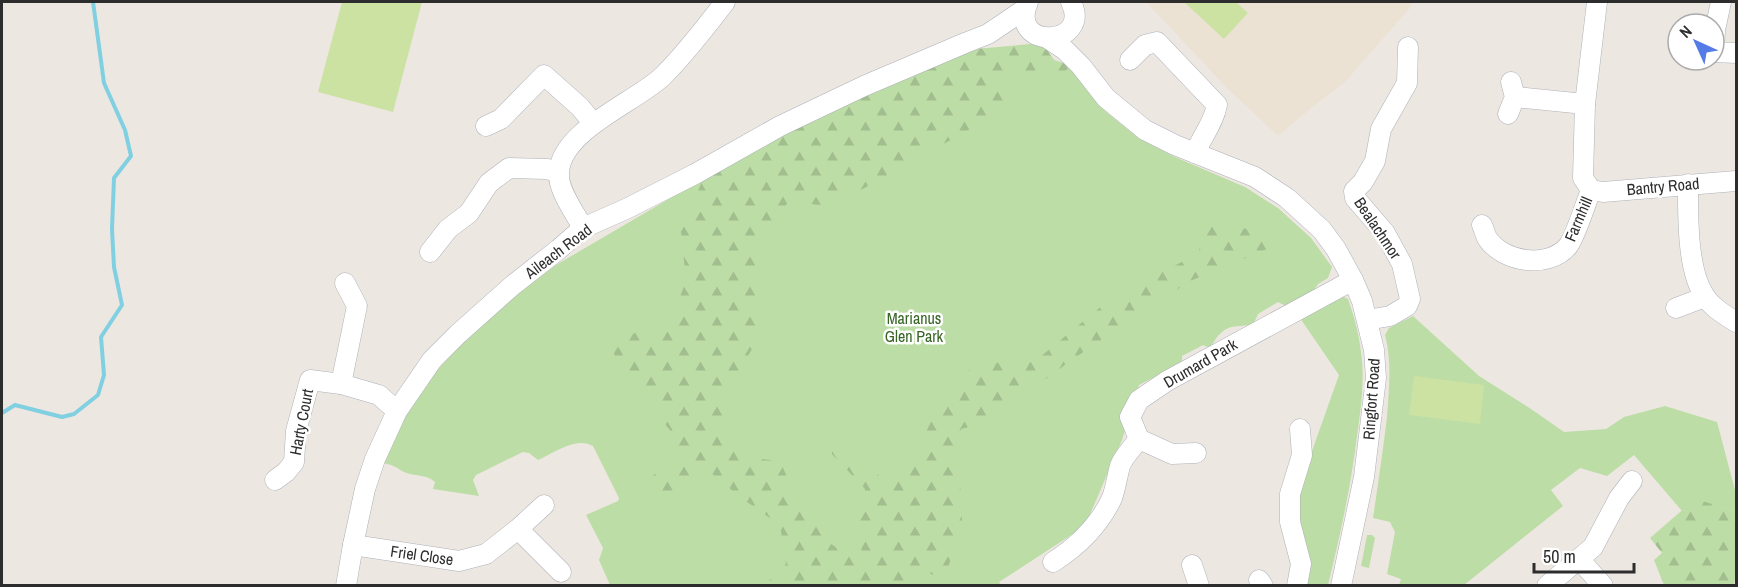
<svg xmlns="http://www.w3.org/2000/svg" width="1738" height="587" font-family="'Archivo Narrow',sans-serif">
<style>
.education{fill:#ece2d3}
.green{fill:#bcdda5}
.forest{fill:url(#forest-firs)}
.pitch{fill:#cce2a2}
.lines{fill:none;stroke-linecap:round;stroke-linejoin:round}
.stream{stroke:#81d0e2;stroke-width:4}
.minor-casing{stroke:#aeb0b8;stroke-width:21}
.minor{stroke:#fff;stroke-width:20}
.labels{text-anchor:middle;stroke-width:5;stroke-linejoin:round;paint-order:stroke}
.street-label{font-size:16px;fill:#2d2d2d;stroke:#fff}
.park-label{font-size:16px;fill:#366424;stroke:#fff}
</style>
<defs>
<pattern id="forest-firs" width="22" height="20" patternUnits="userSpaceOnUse" patternTransform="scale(1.5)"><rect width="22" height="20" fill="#bcdda5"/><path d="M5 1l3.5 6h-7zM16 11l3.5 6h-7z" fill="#a2be8e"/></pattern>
</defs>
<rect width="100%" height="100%" fill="#ede7e2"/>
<path class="education" d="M1146 2H1413L1409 9 1345 82 1310 109 1278 136 1228 89Z"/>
<g class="green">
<path d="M1042 43 1054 60 1071 66 1106 112 1139 138 1175 157 1245 187 1278 208 1311 238 1332 267 1328 278 1318 284 1314 290 1286 306 1278 302 1258 314 1253 325C1227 327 1224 325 1210 348L1203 345 1182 356V363L1139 385 1122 440 1085 526 999 582 1001 585H610L599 560 603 548 586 515 618 501 619 498 593 446C576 436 554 453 538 460L529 453 523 452 476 475 473 480 479 496 433 489 435 482C425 473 412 477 402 471 394 466 393 465 383 463L407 408 428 380 461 345 512 297 556 265 703 179Z"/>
<path d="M1342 296 1348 299C1354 316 1359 334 1361 352 1365 380 1361 408 1357 436 1351 486 1340 536 1328 585H1304L1305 548 1299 512 1300 485 1339 375 1300 318Z"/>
<path d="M1413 316 1479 376 1531 409 1564 432 1606 429 1624 417 1665 406 1717 422 1736 494V511L1695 500 1682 511 1634 455 1607 476 1580 468 1551 490 1563 506 1464 585H1399L1401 579 1387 574 1395 532 1390 522 1373 518C1378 484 1383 451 1387 417 1389 390 1392 361 1385 335L1389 328Z"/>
<path d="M1367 535H1372L1375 538 1369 568 1361 566Z"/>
</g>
<g class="forest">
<path d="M1042 43 1054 60 1071 66 1057 78 1004 66 1010 107 832 206 788 202 760 246 761 334 724 396 729 437 754 458 780 461 795 495 820 516 831 544 863 564 859 527 865 489 832 454 827 443 862 462 883 479H904L923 441 931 419 954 396 973 363 1034 362 1109 300 1199 253 1203 217 1269 235 1267 249 1190 281 1073 359 1021 397 1006 417 961 429 959 461 962 521 945 578 920 571 912 585H765L786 564 780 525 740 497 710 472 692 484 661 518 649 478 675 461 673 434 632 383 612 351 632 334 672 320 686 280 681 231 703 179 784 131 963 50Z"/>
<path d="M1695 499 1736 511V573L1734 585H1664L1654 560 1662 553 1650 538Z"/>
</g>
<g class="pitch">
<path d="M342 2H422L393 112 318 92Z"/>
<path d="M1184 2H1236L1248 13 1224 39Z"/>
<path d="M1414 376 1484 385 1480 424 1409 415Z"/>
</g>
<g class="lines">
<path class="stream" d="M2 413 15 405 62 417 74 414 98 395 104 375 101 337 122 305 114 267 112 229 114 178 131 156 125 130 104 83 93 2"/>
<g class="minor-casing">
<g id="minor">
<path d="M1028 2C1007 51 1093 47 1071 2"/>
<path d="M1047 38 1065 50 1081 66 1106 98 1145 130 1175 145 1255 177 1287 198 1322 230 1336 249 1353 280 1362 301 1374 350 1376 378 1364 477 1341 586"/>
<path d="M1714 52 1715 30 1721 2"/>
<path d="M1714 52 1736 53"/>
<path d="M1130 60 1145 45 1157 42 1217 105C1214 122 1202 137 1195 153"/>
<path d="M1515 97 1585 104"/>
<path d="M1508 114 1515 97 1511 82"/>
<path d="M486 126 501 119 544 75 580 107 593 123"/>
<path d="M1688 184C1688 215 1687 269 1704 295 1711 307 1725 315 1736 322"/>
<path d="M1591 190 1583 178 1585 104 1597 2"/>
<path d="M1591 190 1603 192 1736 181"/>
<path d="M1482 225C1484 229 1485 234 1487 238 1503 263 1549 269 1568 246 1575 238 1586 202 1591 190"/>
<path d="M583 228C575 213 558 190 559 174 559 131 636 102 663 76 686 53 706 27 725 2"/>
<path d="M430 252 448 229 469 213 489 183 509 168 547 169 558 172"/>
<path d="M1676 308 1705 297"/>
<path d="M1367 320 1390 316 1407 306 1410 299 1402 264 1385 233 1355 198 1354 191 1363 182 1375 161 1381 129 1407 83 1408 47"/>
<path d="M341 384 357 306 345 283"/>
<path d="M1196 453 1172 454 1139 439 1130 417 1139 400 1167 381 1353 280"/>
<path d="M275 480 286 472 294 462 296 431 310 380 341 384 379 395 397 411"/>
<path d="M518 529 561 572"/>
<path d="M353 545 459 561 486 554 518 529 544 505"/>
<path d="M1579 559 1603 586"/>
<path d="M1053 562C1078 546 1099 526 1112 498 1116 487 1117 477 1120 466 1123 457 1133 447 1139 439"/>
<path d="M1192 565 1199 586"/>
<path d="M1259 580 1263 586"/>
<path d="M346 586 353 545 365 489 375 459 397 411 432 360 458 334 513 285 559 249 583 228 628 208 695 174 780 126 864 86 965 43 988 34 1025 9"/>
<path d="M1297 586 1301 564 1290 522V494L1302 455 1300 429"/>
<path d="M1547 586 1593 547 1619 498 1632 481"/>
</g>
</g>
<use href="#minor" class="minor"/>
</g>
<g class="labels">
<g class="street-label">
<text transform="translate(1663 186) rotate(-5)" y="6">Bantry Road</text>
<text transform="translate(1578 219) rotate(-67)" y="6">Farmhill</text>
<text transform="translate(1378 228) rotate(56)" y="6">Bealachmor</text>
<text transform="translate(558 251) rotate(-37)" y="6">Aileach Road</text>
<text transform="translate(1200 363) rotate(-30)" y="6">Drumard Park</text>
<text transform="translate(1371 399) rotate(-86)" y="6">Ringfort Road</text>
<text transform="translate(301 422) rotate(-79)" y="6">Harty Court</text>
<text transform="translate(422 555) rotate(8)" y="6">Friel Close</text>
</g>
<g class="park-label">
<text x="914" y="324">Marianus<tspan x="914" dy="18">Glen Park</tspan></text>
</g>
</g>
<rect width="1738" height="587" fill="none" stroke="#2d2d2d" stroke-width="6"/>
<g transform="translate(1696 42) rotate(315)"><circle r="28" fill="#ffffff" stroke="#ababab" stroke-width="1.5"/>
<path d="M0-4.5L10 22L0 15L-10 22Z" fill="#557ce6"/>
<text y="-9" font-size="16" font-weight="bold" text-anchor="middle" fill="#2d2d2d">N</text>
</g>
<path d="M1534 563v9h100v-9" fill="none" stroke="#2d2d2d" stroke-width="3"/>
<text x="1543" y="563" font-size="18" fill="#2d2d2d" stroke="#ffffff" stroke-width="4.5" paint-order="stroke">50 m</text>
</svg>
